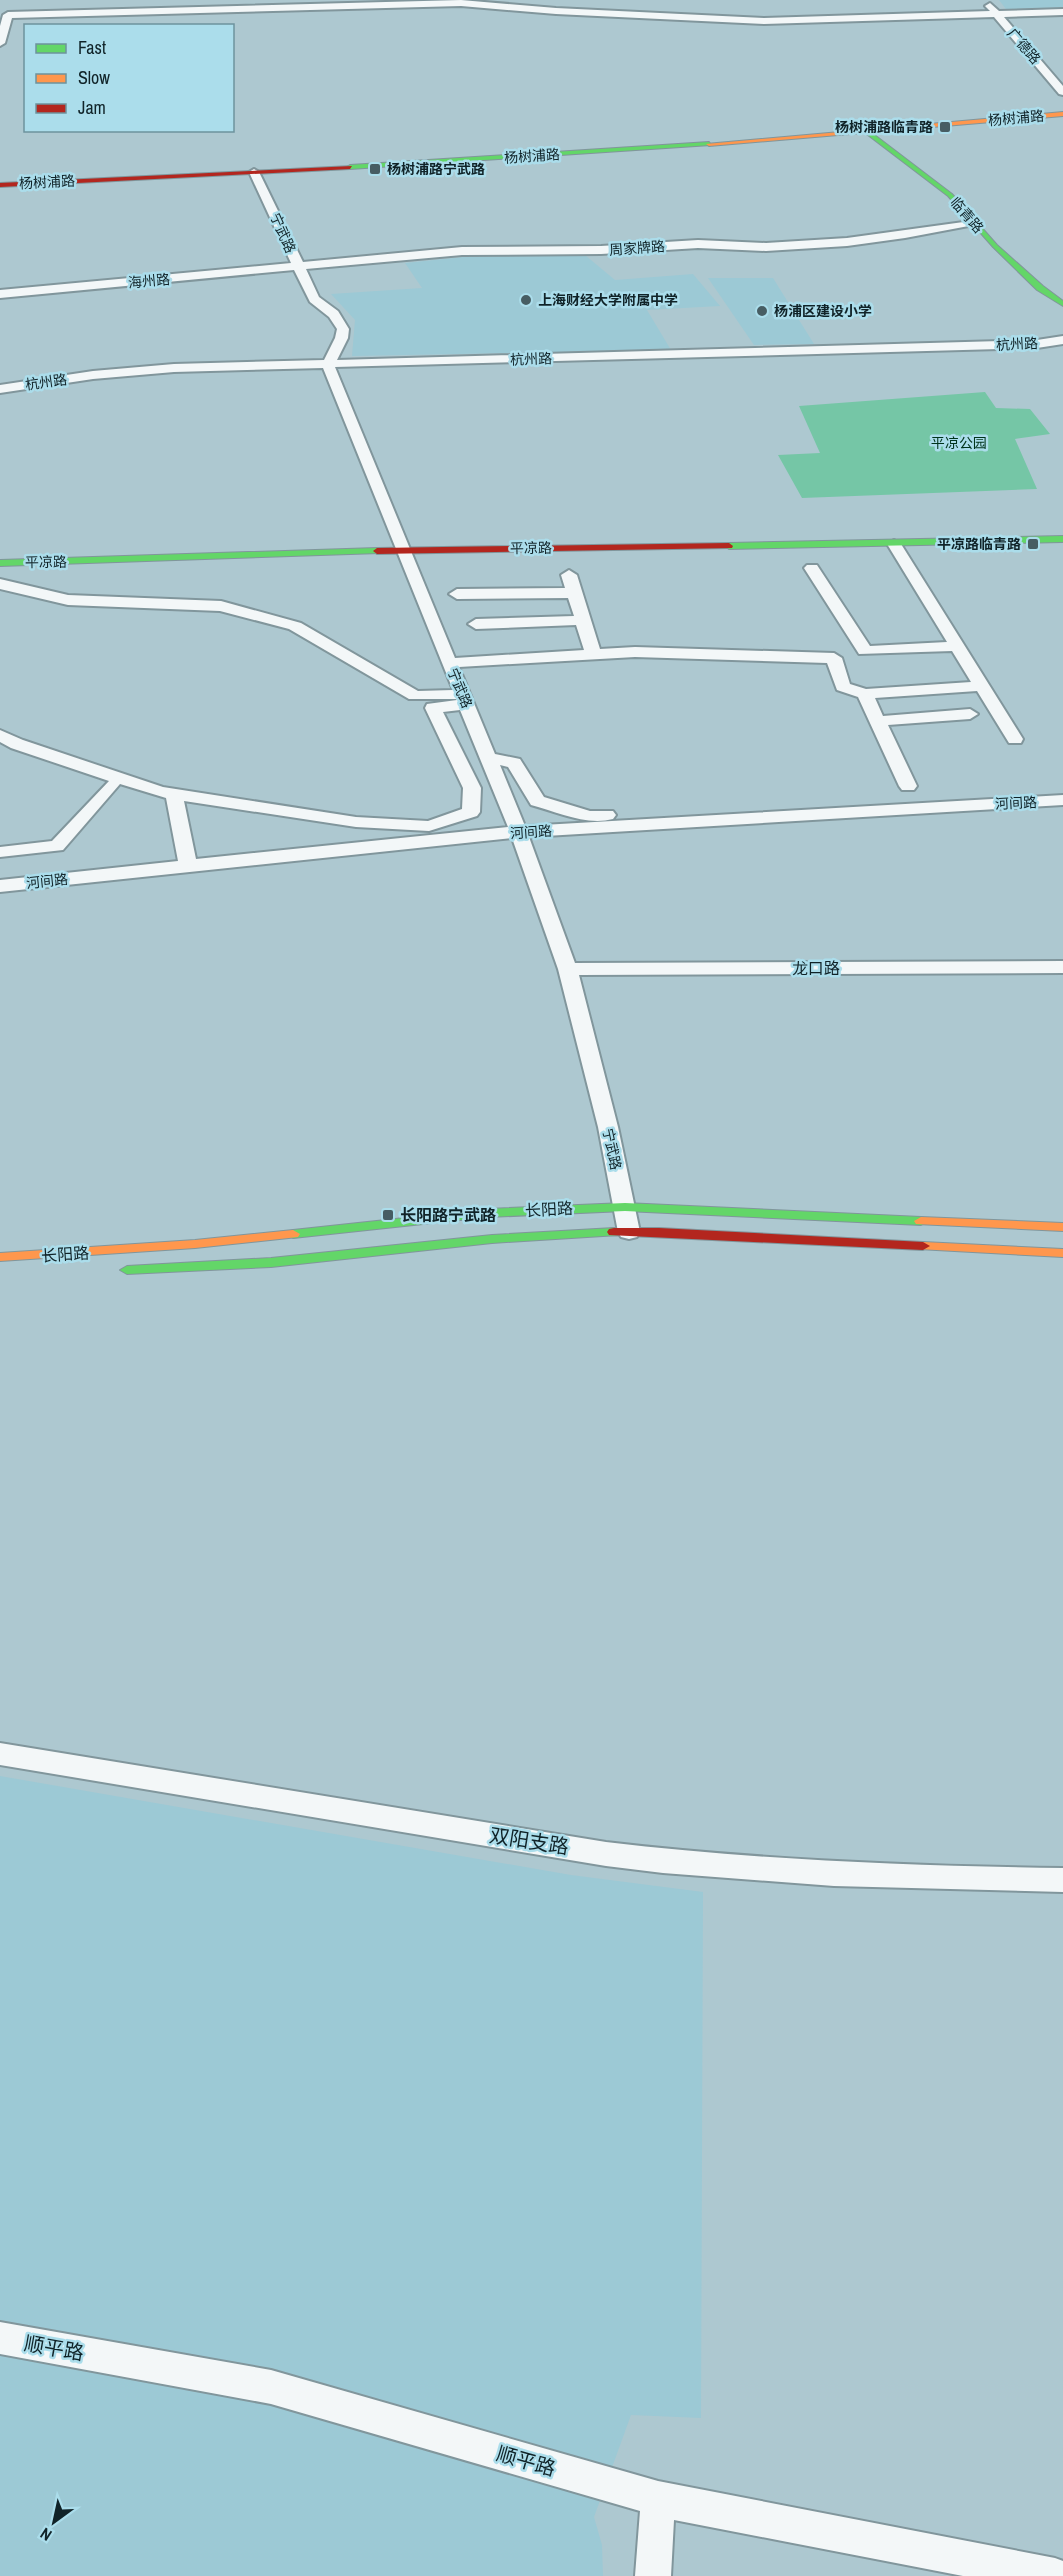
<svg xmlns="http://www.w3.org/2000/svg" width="1063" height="2576" font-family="'Archivo Narrow','Noto Sans SC',sans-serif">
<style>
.built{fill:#9cc9d5}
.green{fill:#75c6a6}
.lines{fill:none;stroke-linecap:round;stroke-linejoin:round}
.street-casing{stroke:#81969c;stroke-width:4}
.fast-casing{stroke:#81969c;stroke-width:2}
.slow-casing{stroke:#81969c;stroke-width:2}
.jam-casing{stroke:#81969c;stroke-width:2}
.street{fill:#f3f7f8;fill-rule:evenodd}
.fast{fill:#63d668;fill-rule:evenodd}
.slow{fill:#ff974d;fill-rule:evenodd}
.jam{fill:#b3261e;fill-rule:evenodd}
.poi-dot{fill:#475d63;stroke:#abddeb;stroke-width:2}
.labels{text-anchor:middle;stroke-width:5;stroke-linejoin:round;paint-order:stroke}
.far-street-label{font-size:14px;fill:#102328;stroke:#abddeb}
.far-poi-label{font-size:14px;font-weight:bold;fill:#102328;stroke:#abddeb;text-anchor:start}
.far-park-label{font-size:14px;fill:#00341b;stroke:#abddeb}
.street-label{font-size:16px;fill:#102328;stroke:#abddeb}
.poi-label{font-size:16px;font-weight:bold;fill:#102328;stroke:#abddeb;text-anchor:start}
.near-street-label{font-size:20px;fill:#102328;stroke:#abddeb}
</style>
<rect width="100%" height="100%" fill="#adc8d0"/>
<g class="built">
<path d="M999 0H1063V12L1009 13Z"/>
<path d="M493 254 585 255 615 280 693 274 720 306 647 310 671 350 352 356 355 320 331 294 422 288 405 263Z"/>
<path d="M708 278H773L814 344 754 345Z"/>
<path d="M0 1776 571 1875 703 1892 701 2418 631 2415 594 2517 602 2545 603 2576H0Z"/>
</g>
<path class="green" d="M985 392 996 408 1030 409 1050 434 1015 439 1037 489 802 498 778 455 820 453 799 406Z"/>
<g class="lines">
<g class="street-casing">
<g id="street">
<path d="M461 0 556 8 764 18 990 11 985 6 990 3 999 11 1063 9V15L1004 17 1063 86V95L1059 94 994 17 764 24 556 14 461 6 12 18 5 43 0 46V26L3 15 8 12Z"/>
<path d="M254 169 259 172 303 262 462 247 601 246 698 240 766 243 847 238 978 220V224L974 225 905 238 847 246 766 251 698 248 601 254 462 255 306 269 319 297 338 311 349 329 348 338 337 360 1037 340 1063 336V344L1037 348 335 367 455 658 584 650 576 625 476 629 468 624 476 619 574 616 568 598 457 599 449 594 457 589 565 588 561 575 569 570 577 575 600 649 635 647 834 653 842 658 850 684 866 689 971 682 952 651 859 654 804 568 807 565H817L870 646 947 642 887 544 894 540 901 544 1023 739 1021 743H1009L977 691 875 698 883 716 970 709 978 714 970 719 888 725 917 786 914 790H902L899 786 858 697 837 690 827 663 635 657 459 667 495 754 520 759 544 797 590 811H613L616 815 613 819C586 826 557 812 531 805L508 767 500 765 525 826 1063 795V805L529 837 575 963 1063 961V973L579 975 618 1127 640 1232 637 1237 629 1239 621 1237 618 1232 598 1127 558 969 512 838 0 892V880L178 861 166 798 120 784 63 850 0 857V847L52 841 109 781 11 748 0 742V730L23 740 163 787 356 817 428 821 462 809 463 788 425 708 427 704 457 700 456 699H409L289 629 220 611 68 605 0 589V579L68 595 221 601 301 623 418 691 453 690 323 368 174 372 93 379 0 393V385L93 371 174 364 324 360 335 338 337 329 329 317 310 302 294 270 0 298V290L291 263 249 172ZM460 710 508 827 196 859 184 801 356 827 429 831 477 816 480 812 481 788 443 712Z"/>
<path d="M0 1743 606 1842C758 1860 910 1866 1063 1868V1892L834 1886 663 1873 606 1866 0 1765Z"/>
<path d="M0 2322 271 2370 658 2481 1055 2558 1063 2561V2576H963L674 2520 671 2576H635L640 2511 271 2404 0 2354Z"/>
</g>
</g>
<g class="fast-casing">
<g id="fast">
<path d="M864 130H868L952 194 997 245 1043 286 1063 301V306L1037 290 993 247 948 196 864 132Z"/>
<path d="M709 142 711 145 350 169 347 167 350 165Z"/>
<path d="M1063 536V542L729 549 725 546 729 543Z"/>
<path d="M377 548 381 551 380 553 0 566V560Z"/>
<path d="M625 1203 921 1217 928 1221 921 1225 625 1211 488 1217 293 1238 286 1234 293 1230 488 1209Z"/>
<path d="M614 1228 619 1229 621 1232 619 1235 492 1243 271 1267 127 1274 120 1270 127 1266 271 1258 492 1235Z"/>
</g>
</g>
<g class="slow-casing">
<g id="slow">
<path d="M1063 112V116L709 146 706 144Z"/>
<path d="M921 1217 1063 1223V1231L916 1224 914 1221Z"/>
<path d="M293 1230 300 1234 298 1237 195 1248 0 1261V1253L195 1240Z"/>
<path d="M923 1242 1063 1249V1257L918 1249 916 1246 918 1243Z"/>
</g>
</g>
<g class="jam-casing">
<g id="jam">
<path d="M352 166 350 169 0 187V183Z"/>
<path d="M729 543 733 546 732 548 377 554 373 551 377 548Z"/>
<path d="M614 1228H659L923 1242 930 1246 923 1250 609 1235 607 1232 609 1229Z"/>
</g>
</g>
<use href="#street" class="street"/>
<use href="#fast" class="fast"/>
<use href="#slow" class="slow"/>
<use href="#jam" class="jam"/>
</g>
<g class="poi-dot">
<rect x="939" y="121" width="12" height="12" rx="3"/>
<rect x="369" y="163" width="12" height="12" rx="3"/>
<circle cx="526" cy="300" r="6"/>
<circle cx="762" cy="311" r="6"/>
<rect x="1027" y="538" width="12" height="12" rx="3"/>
<rect x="382" y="1209" width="12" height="12" rx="3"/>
</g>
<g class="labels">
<g class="far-street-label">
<text transform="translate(1024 46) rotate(49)" y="5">广德路</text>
<text transform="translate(1016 118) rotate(-5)" y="5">杨树浦路</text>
<text transform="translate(532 156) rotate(-4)" y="5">杨树浦路</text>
<text transform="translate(47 182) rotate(-3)" y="5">杨树浦路</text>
<text transform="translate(967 215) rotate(49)" y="5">临青路</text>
<text transform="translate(283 233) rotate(66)" y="5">宁武路</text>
<text transform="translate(637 248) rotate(-4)" y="5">周家牌路</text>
<text transform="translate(149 281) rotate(-5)" y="5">海州路</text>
<text transform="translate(1017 344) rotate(-3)" y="5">杭州路</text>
<text transform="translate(531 359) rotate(-2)" y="5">杭州路</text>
<text transform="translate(46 382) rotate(-8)" y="5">杭州路</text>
<text transform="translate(531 548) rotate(-1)" y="5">平凉路</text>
<text transform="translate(46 562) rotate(-1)" y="5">平凉路</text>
<text transform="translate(460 688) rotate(68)" y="5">宁武路</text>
<text transform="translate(1016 803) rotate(-3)" y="5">河间路</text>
<text transform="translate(531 832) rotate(-4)" y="5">河间路</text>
<text transform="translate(47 881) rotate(-6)" y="5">河间路</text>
<text transform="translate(612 1149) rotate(78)" y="5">宁武路</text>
</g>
<g class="far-poi-label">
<text x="933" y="132" text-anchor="end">杨树浦路临青路</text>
<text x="387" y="174">杨树浦路宁武路</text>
<text x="538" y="305">上海财经大学附属中学</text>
<text x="774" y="316">杨浦区建设小学</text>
<text x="1021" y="549" text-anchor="end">平凉路临青路</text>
</g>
<g class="far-park-label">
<text x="959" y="448">平凉公园</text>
</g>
<g class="street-label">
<text x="816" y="974">龙口路</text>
<text transform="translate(549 1209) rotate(-3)" y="6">长阳路</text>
<text transform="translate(65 1254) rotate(-4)" y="6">长阳路</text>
</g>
<g class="poi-label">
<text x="400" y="1221">长阳路宁武路</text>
</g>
<g class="near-street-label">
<text transform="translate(529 1841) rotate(9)" y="7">双阳支路</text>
<text transform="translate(54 2348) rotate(10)" y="7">顺平路</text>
<text transform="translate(526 2461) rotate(16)" y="7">顺平路</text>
</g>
</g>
<rect x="24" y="24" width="210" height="108" fill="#abddeb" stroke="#6d939d" stroke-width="1.5"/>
<rect x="36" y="44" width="30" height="9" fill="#63d668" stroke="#6d939d" stroke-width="1.5"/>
<text x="78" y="54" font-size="18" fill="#102328">Fast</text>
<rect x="36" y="74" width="30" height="9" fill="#ff974d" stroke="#6d939d" stroke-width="1.5"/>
<text x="78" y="84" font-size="18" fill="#102328">Slow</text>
<rect x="36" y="104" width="30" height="9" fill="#b3261e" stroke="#6d939d" stroke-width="1.5"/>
<text x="78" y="114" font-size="18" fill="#102328">Jam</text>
<g transform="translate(54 2522) rotate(213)" stroke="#abddeb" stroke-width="4.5" paint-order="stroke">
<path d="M0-4.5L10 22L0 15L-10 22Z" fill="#102328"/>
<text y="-9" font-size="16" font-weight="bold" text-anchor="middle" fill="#102328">N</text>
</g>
</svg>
